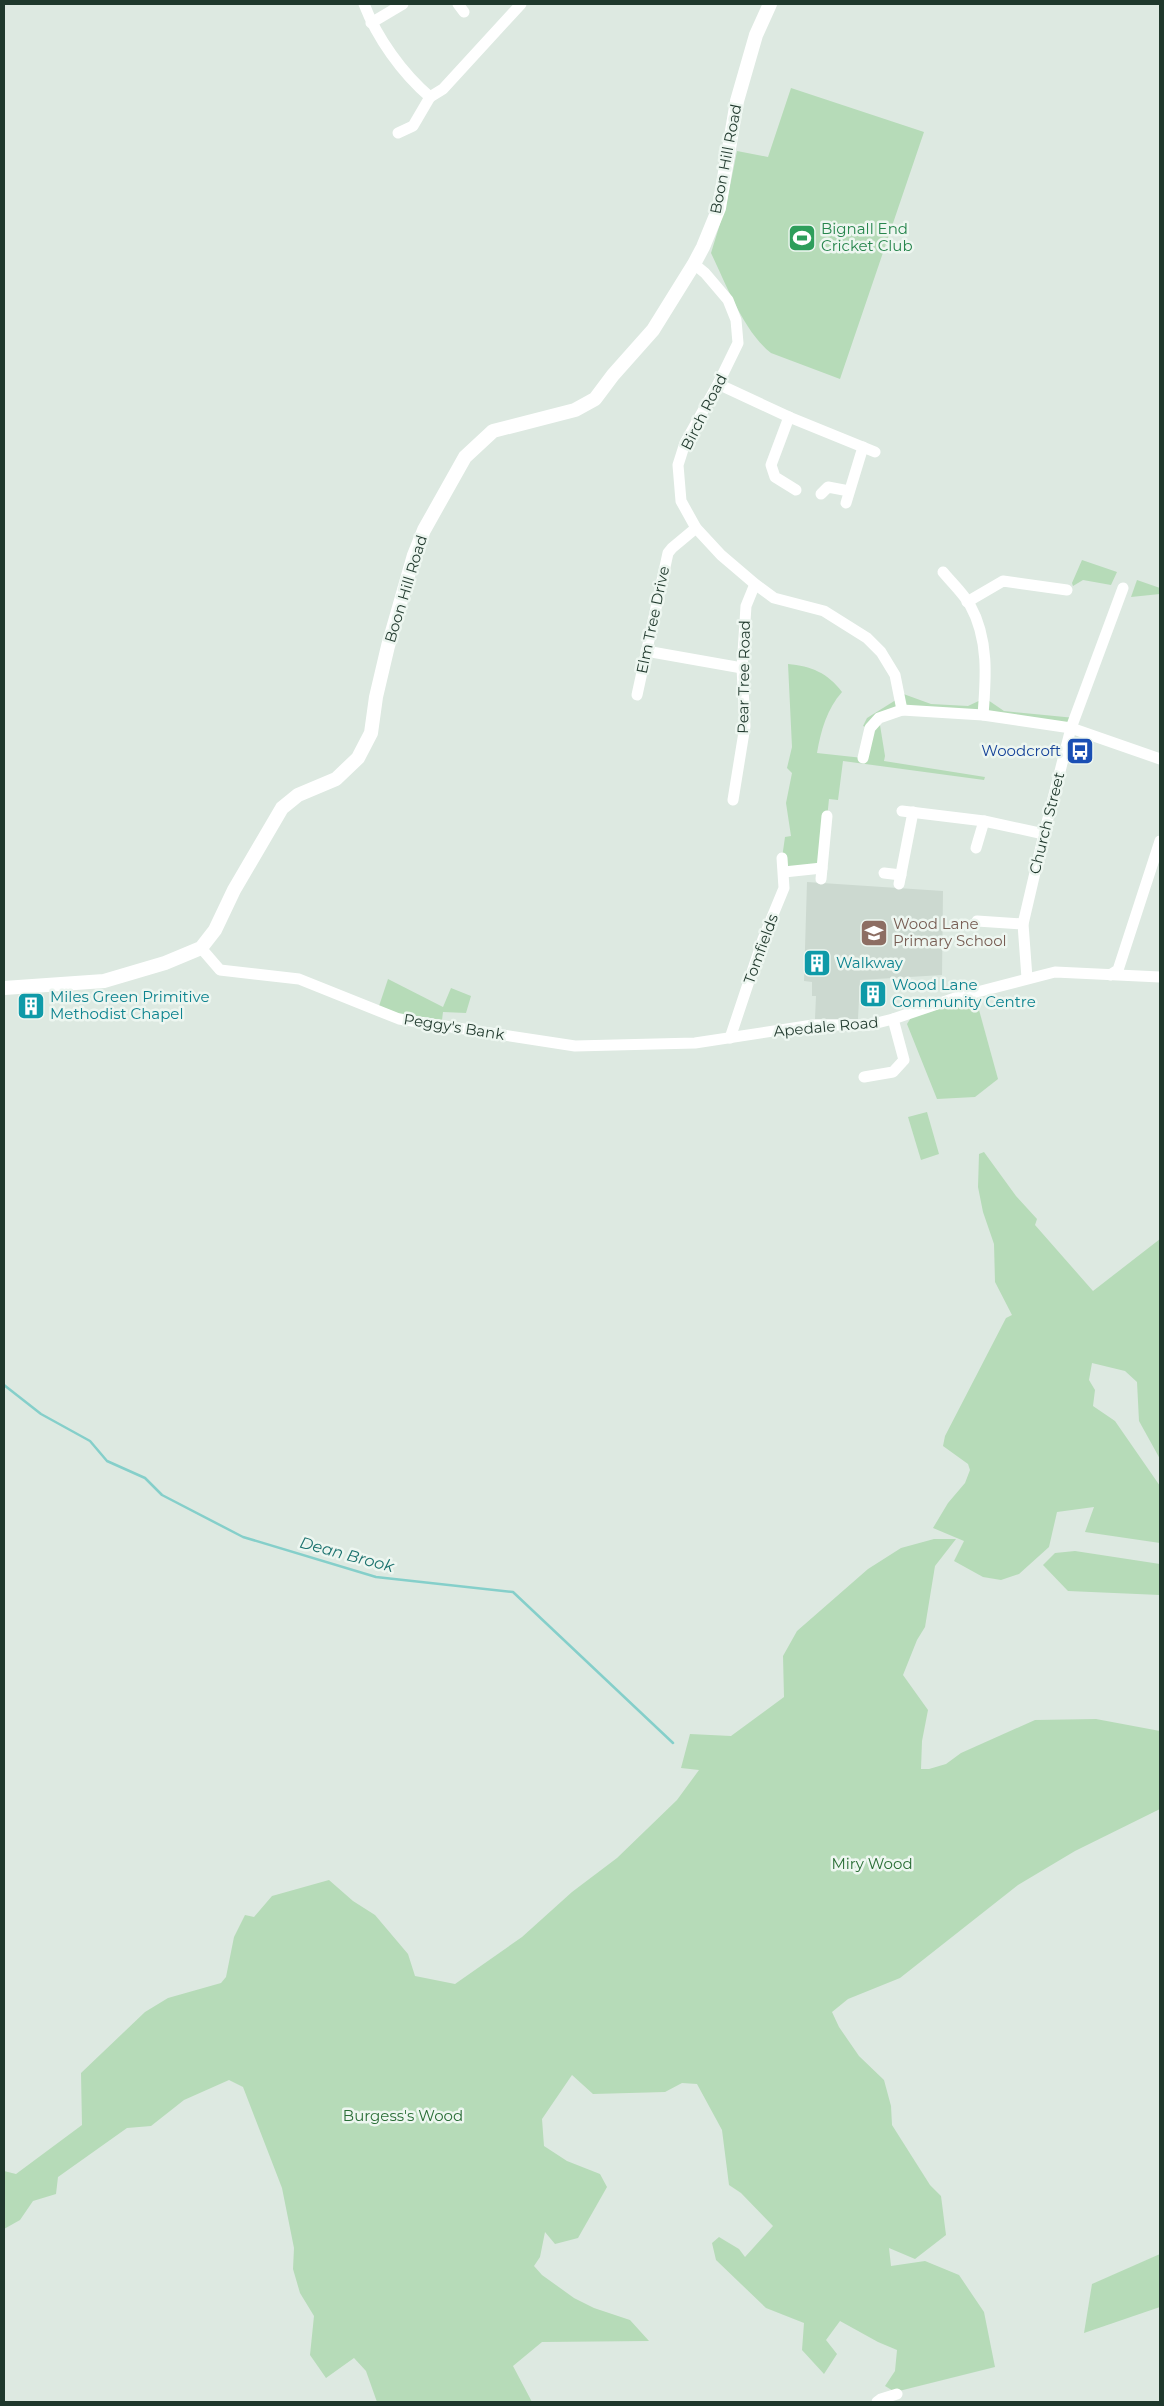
<svg xmlns="http://www.w3.org/2000/svg" width="1164" height="2406" font-family="Montserrat,sans-serif">
<style>
.built{fill:#ccd9d0}
.green{fill:#b6dbb8}
.lines{fill:none;stroke-linecap:round;stroke-linejoin:round}
.stream{stroke:#85cfca;stroke-width:2.5}
.minor{stroke:#fff;stroke-width:11}
.tertiary{stroke:#fff;stroke-width:14}
.labels{text-anchor:middle;stroke-width:5;stroke-linejoin:round;paint-order:stroke}
.street-label{font-size:15px;fill:#1f382c;stroke:#edf6f0}
.leisure-label{font-size:15px;fill:#27864d;stroke:#edf6f0;text-anchor:start}
.transit-label{font-size:15px;fill:#164399;stroke:#edf6f0;text-anchor:end}
.education-label{font-size:15px;fill:#785e54;stroke:#edf6f0;text-anchor:start}
.culture-label{font-size:15px;fill:#0d838f;stroke:#edf6f0;text-anchor:start}
.park-label{font-size:15px;fill:#2a6e36;stroke:#edf6f0}
.water-label{font-size:16px;font-style:italic;fill:#1b726e;stroke:#edf6f0}
</style>
<rect width="100%" height="100%" fill="#dde9e1"/>
<path class="built" d="M807 882 943 891 942 975 860 980 858 1019H815L816 996H812V982L804 981Z"/>
<g class="green">
<path d="M791 88 924 132 840 379 771 353C744 332 726 284 711 253L727 201 737 151 768 157Z"/>
<path d="M1082 560 1117 572 1111 585 1083 580 1073 586 1072 583Z"/>
<path d="M1137 580 1160 588V594L1131 597Z"/>
<path d="M788 664C811 666 828 673 842 692 827 709 821 730 817 753L863 758 870 729 863 726 867 718 899 698 898 692 931 704 968 706 985 698 1004 711 1075 718 1071 728 902 710 879 719 885 756 884 761 985 777 984 780 843 761 838 800 829 799 822 868 784 872 782 858 785 837 791 836 786 803 792 773 787 768 792 747Z"/>
<path d="M388 979 443 1007 451 988 471 996 466 1013 443 1012 442 1020 397 1013 379 1006Z"/>
<path d="M976 999 998 1079 975 1097 937 1099 907 1024 912 1016Z"/>
<path d="M927 1112 939 1154 921 1160 908 1117Z"/>
<path d="M984 1152 1016 1196 1037 1219 1035 1225 1093 1291 1160 1239V1459L1139 1421 1137 1382 1125 1371 1092 1363 1089 1380 1095 1390 1093 1406 1115 1421 1160 1486V1543L1085 1532 1094 1507 1057 1512 1049 1547 1019 1574 1001 1580 983 1577 954 1561 964 1541 933 1528 948 1503 965 1483 970 1470 968 1464 943 1446 945 1436 1006 1318 1012 1315 995 1282 994 1244 983 1212 978 1187 979 1154Z"/>
<path d="M934 1539H956L935 1566 925 1627 917 1640 903 1675 928 1710 922 1741 921 1769H929L946 1764 961 1753 1035 1720 1096 1719 1160 1731V1809L1075 1851 1018 1885 900 1978 848 1999 832 2012 839 2027 859 2056 884 2080 891 2106 892 2125 930 2185 941 2196 946 2235 915 2259 889 2248 891 2266 925 2261 959 2275 984 2312 995 2367 895 2392 885 2386 895 2371 897 2350 878 2342 840 2321 826 2340 837 2354 824 2374 802 2350 804 2323 766 2308 716 2260 712 2243 719 2237 739 2249 745 2257 773 2226 741 2193 729 2185 722 2130 697 2084 682 2083 665 2092 593 2094 572 2075 542 2119 544 2146 567 2161 600 2174 607 2187 578 2238 555 2244 545 2232 540 2257 534 2266 542 2275 574 2298 594 2308 630 2320 649 2341 542 2342 513 2366 532 2402H377L366 2371 354 2358 326 2378 310 2355 314 2316 300 2293 293 2269 294 2248 282 2188 243 2087 229 2080 184 2100 151 2126 127 2128 58 2177 56 2194 33 2201 20 2220 4 2229V2171L16 2174 82 2125 81 2073 145 2012 168 1998 221 1983 226 1977 234 1937 245 1915 254 1917 272 1896 329 1880 353 1901 375 1915 408 1954 415 1976 455 1984 522 1937 572 1892 617 1858 677 1800 699 1770 681 1768 690 1734 731 1736 784 1697 783 1656 797 1631 868 1569 901 1548Z"/>
<path d="M1075 1551 1160 1564V1595L1068 1591 1043 1565 1055 1553Z"/>
<path d="M1160 2254V2307L1084 2333 1092 2284Z"/>
</g>
<g class="lines">
<path class="stream" d="M4 1385 41 1414 90 1441 107 1461 145 1478 162 1495 243 1537 376 1577 513 1592 673 1743"/>
<g class="minor">
<path d="M364 4C377 38 402 73 430 97L443 89 521 4"/>
<path d="M458 4 464 12"/>
<path d="M371 23 403 4"/>
<path d="M398 133 413 126 430 97"/>
<path d="M694 264 705 273 728 300 736 320 738 343 718 384 685 443 678 465 681 501 696 528 721 555 755 584 774 598 824 611 867 638 881 652 895 675 902 710"/>
<path d="M718 384 789 417 875 452"/>
<path d="M789 417 771 465 775 477 796 490"/>
<path d="M821 494 828 487 849 491"/>
<path d="M846 503 863 447"/>
<path d="M943 572C952 583 963 593 970 605 989 639 986 678 983 715"/>
<path d="M967 602 1003 581 1067 590"/>
<path d="M646 651 742 668"/>
<path d="M637 695 668 553 672 548 696 528"/>
<path d="M863 758 870 728 879 718 902 710 983 715 1071 728 1160 759"/>
<path d="M733 800 745 726 742 668 746 606 755 584"/>
<path d="M902 811 984 821 1044 834"/>
<path d="M976 848 984 821"/>
<path d="M784 872 822 868"/>
<path d="M884 873 901 875"/>
<path d="M821 879 827 816"/>
<path d="M899 884 913 812"/>
<path d="M977 921 1023 924"/>
<path d="M201 948 220 970 299 979 399 1019 575 1046 695 1043 813 1025H869L893 1019 958 997 1055 972 1160 977"/>
<path d="M1110 975 1118 970 1160 841"/>
<path d="M1027 978 1023 924 1044 834 1071 728 1123 588"/>
<path d="M730 1038 763 939 784 888 782 858"/>
<path d="M864 1077 893 1072 904 1060 893 1019"/>
<path d="M877 2402 881 2399 897 2394"/>
</g>
<path class="tertiary" d="M4 988 104 981 165 963 201 948 215 930 234 890 282 808 298 795 336 779 358 758 371 733 376 697 388 646 414 555 424 530 465 457 493 431 575 410 595 399 613 375 653 330 694 264 703 247 719 208 737 101 756 35 770 4"/>
</g>
<defs>
<g id="stadium-square" transform="scale(1.4375)"><rect x="-9" y="-9" width="18" height="18" rx="4" fill="#2e9e5b" stroke="#edf6f0"/><path d="M0-5a6.5 5 0 1 0 0 10a6.5 5 0 1 0 0-10ZM-3.5-1.8h7v3.6h-7Z" fill="#fff"/></g>
<g id="bus-square" transform="scale(1.4375)"><rect x="-9" y="-9" width="18" height="18" rx="4" fill="#1a4fb4" stroke="#edf6f0"/><path d="M-5-6H5V4H4V6H2V4H-2V6H-4V4H-5ZM-3.5-4V0h7V-4ZM-3.5 1.2v1.5H-2V1.2ZM2 1.2v1.5H3.5V1.2Z" fill="#fff"/></g>
<g id="school-square" transform="scale(1.4375)"><rect x="-9" y="-9" width="18" height="18" rx="4" fill="#8d6e63" stroke="#edf6f0"/><path d="M0-5L7-2L0 1L-7-2ZM-4 1L0 2.5L4 1V4Q0 6-4 4Z" fill="#fff"/></g>
<g id="building-square" transform="scale(1.4375)"><rect x="-9" y="-9" width="18" height="18" rx="4" fill="#0f9aa8" stroke="#edf6f0"/><path d="M-4-6H4V6H1V3H-1V6H-4ZM-2.5-4.3h1.7v1.8h-1.7ZM.8-4.3h1.7v1.8H.8ZM-2.5-1h1.7V.8h-1.7ZM.8-1h1.7V.8H.8Z" fill="#fff"/></g>
</defs>
<g fill-rule="evenodd">
<use href="#stadium-square" x="802" y="238"/>
<use href="#bus-square" x="1080" y="751"/>
<use href="#school-square" x="874" y="933"/>
<use href="#building-square" x="817" y="963"/>
<use href="#building-square" x="873" y="994"/>
<use href="#building-square" x="31" y="1006"/>
</g>
<g class="labels">
<g class="street-label">
<text transform="translate(726 159) rotate(-79)" y="5">Boon Hill Road</text>
<text transform="translate(704 412) rotate(-63)" y="5">Birch Road</text>
<text transform="translate(406 589) rotate(-73)" y="5">Boon Hill Road</text>
<text transform="translate(653 620) rotate(-78)" y="5">Elm Tree Drive</text>
<text transform="translate(744 677) rotate(-89)" y="5">Pear Tree Road</text>
<text transform="translate(1047 823) rotate(-76)" y="5">Church Street</text>
<text transform="translate(761 949) rotate(-70)" y="5">Tomfields</text>
<text transform="translate(454 1027) rotate(9)" y="5">Peggy's Bank</text>
<text transform="translate(826 1027) rotate(-5)" y="5">Apedale Road</text>
</g>
<g class="leisure-label">
<text x="821" y="234">Bignall End<tspan x="821" dy="17">Cricket Club</tspan></text>
</g>
<g class="transit-label">
<text x="1061" y="756">Woodcroft</text>
</g>
<g class="education-label">
<text x="893" y="929">Wood Lane<tspan x="893" dy="17">Primary School</tspan></text>
</g>
<g class="culture-label">
<text x="836" y="968">Walkway</text>
<text x="892" y="990">Wood Lane<tspan x="892" dy="17">Community Centre</tspan></text>
<text x="50" y="1002">Miles Green Primitive<tspan x="50" dy="17">Methodist Chapel</tspan></text>
</g>
<g class="park-label">
<text x="872" y="1869">Miry Wood</text>
<text x="403" y="2121">Burgess's Wood</text>
</g>
<g class="water-label">
<text transform="translate(347 1554) rotate(15)" y="6">Dean Brook</text>
</g>
</g>
<rect width="1164" height="2406" fill="none" stroke="#1f382c" stroke-width="10"/>
</svg>
